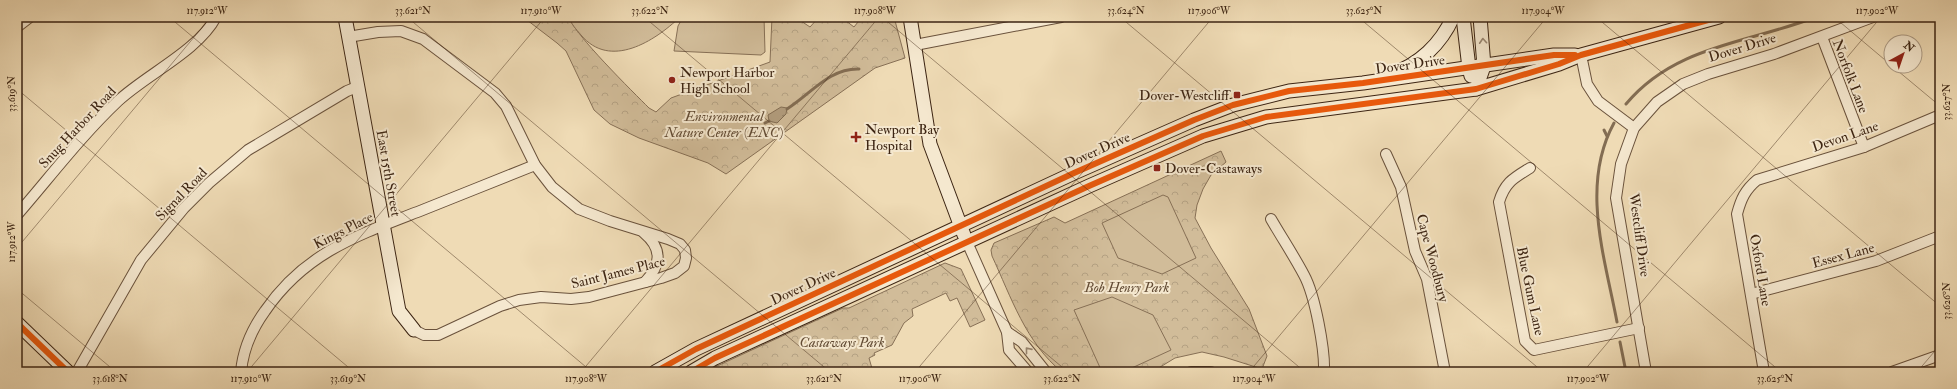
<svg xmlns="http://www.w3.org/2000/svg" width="1957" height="389" font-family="'IM FELL Double Pica',serif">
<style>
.park{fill:url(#park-crowns);stroke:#877056}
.garden{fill:#d1bc99;stroke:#877056}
.water{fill:url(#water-ripples);stroke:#836d53}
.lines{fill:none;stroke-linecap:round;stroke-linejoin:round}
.stream{stroke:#836d53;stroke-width:3}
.street-casing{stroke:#6a523c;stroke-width:12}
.secondary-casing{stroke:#3d2513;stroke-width:15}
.street{stroke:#f5e8cf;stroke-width:10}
.secondary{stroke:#f5e8cf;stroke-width:13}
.cycleway-casing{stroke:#f5e8cf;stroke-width:8}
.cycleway{stroke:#e8590c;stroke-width:6}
.oneway{stroke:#998671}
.ticks{fill:none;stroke:#3d2513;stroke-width:1;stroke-opacity:0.45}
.poi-dot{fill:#8f2418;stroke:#f5e8cf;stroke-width:1.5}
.labels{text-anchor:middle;stroke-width:4;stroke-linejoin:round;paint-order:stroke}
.street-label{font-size:14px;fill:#3d2513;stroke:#f5e8cf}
.poi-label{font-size:14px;fill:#3d2513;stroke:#f5e8cf;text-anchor:start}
.park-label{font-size:14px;font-style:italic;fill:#624b34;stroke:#f5e8cf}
.neatline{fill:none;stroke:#3d2513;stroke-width:1.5}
.ticks-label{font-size:10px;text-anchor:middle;fill:#3d2513}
</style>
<defs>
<pattern id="park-crowns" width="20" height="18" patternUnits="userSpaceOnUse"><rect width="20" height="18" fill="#d1bc99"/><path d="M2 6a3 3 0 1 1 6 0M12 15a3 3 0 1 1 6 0" fill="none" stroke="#b4a183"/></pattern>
<pattern id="water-ripples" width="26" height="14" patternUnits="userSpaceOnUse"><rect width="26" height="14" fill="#b29d7e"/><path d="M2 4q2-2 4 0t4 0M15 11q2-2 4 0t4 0" fill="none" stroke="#928066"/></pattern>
</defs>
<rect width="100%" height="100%" fill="#efdbb5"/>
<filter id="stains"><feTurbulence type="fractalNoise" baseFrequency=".005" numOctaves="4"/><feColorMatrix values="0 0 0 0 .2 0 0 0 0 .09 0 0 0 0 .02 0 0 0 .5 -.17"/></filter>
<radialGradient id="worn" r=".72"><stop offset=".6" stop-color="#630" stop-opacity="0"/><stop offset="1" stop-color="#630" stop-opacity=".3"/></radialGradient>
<g class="park">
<path d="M523 17H569C573 33 634 93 649 108L656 112 671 98 770 62 772 17H798V19L810 27 819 17H841L854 27 862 17H894L905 58 875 68 726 174 708 163 639 138 610 124 594 110 566 51 557 43Z"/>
<path d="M1221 151 1226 162 1211 175 1203 189 1197 205 1195 218 1211 248 1249 309 1267 356 1262 369 1224 357 1202 352 1175 358 1152 372H1062C1026 343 1011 297 992 256L991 250 994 243 1054 217 1065 223Z"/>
<path d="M945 263 961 269 985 320 970 327 957 298 950 301 946 293 912 309 913 316 904 323 892 345 874 353 875 355 869 358 873 372H704L843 308H849Z"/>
</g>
<g class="garden">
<path d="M569 17H680C655 41 610 70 581 35 576 29 571 24 569 17Z"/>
<path d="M683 17H764L765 52 761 55 674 51 678 26Z"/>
<path d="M1163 195 1168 197 1196 258 1162 274 1118 258 1102 223Z"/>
<path d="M1112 297 1153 315 1171 350 1123 372H1102L1074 310Z"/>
</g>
<path class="water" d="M781 107 787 108 786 114 777 123 769 121 768 115Z"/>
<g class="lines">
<g class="stream">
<path d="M1626 104C1675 45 1749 43 1816 17"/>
<path d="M787 109C811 94 829 68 859 69"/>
<path d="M765 123 769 121"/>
<path d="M1614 123C1580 185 1605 258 1617 322"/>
<path d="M1604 130 1607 136"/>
<path d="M1620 342 1626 372"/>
</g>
<g class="street-casing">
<g id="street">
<path d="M17 27 30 17"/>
<path d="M348 37 378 32 401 31 423 39 495 93 506 106 535 165 552 187 579 209 610 221 668 239 680 244 685 250 686 258 684 266 675 273 661 278 589 297 571 299 541 297 519 300 500 306 438 335H424L414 330"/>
<path d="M1822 37 1864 147"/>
<path d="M915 45 1061 17"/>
<path d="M1581 55 1587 84 1598 101 1634 128"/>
<path d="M1386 154 1401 187 1415 251 1427 279 1445 372"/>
<path d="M1530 168C1514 178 1505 182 1499 202L1525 341 1534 350 1639 328"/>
<path d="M17 215C50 177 81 136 118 101 147 74 198 51 216 17"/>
<path d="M1271 219C1282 238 1294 256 1304 275 1315 295 1325 350 1324 372"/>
<path d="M644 233C663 249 661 265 645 282"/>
<path d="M967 242 1007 332 1009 350 1028 372"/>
<path d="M1751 294 1876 261 1940 236"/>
<path d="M1007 332 1022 342 1046 372"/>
<path d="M77 372 141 260 184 208 209 183 248 150 347 91 357 87"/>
<path d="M241 372C243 350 252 329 265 311 306 251 361 234 425 209 462 194 498 180 535 165"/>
<path d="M1191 372H1211"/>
<path d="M1646 372 1616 198 1621 164 1634 128 1657 102 1683 84 1708 74 1774 54 1873 17"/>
<path d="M1764 372 1737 214C1741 199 1745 190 1757 180L1864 147 1940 115"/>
<path d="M1892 372 1940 355"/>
</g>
</g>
<g class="secondary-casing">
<g id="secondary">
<path d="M345 17 399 311 414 330"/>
<path d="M910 17 930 144 964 235"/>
<path d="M1463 17 1469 68 1471 76"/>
<path d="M1391 74C1419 65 1441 44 1453 17"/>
<path d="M1476 89 1484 66 1480 17"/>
<path d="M17 323 68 372"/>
<path d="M655 372 696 349 1074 173 1194 120 1233 105 1289 91 1363 83 1554 55H1575"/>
<path d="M691 372 715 358 1089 186 1203 136 1266 117 1476 89 1559 64 1581 55 1719 17"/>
</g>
</g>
<use href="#street" class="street"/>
<use href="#secondary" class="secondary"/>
<g class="cycleway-casing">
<g id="cycleway">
<path d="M17 323 68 372"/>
<path d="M655 372 696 349 1074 173 1194 120 1233 105 1289 91 1363 83 1554 55H1575"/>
<path d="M691 372 715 358 1089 186 1203 136 1266 117 1476 89 1559 64 1581 55 1719 17"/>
</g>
</g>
<use href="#cycleway" class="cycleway"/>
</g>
<defs><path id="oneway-chevron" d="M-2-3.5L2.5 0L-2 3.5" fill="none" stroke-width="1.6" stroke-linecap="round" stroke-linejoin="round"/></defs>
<g class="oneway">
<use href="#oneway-chevron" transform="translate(1483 41) rotate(-94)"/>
<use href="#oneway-chevron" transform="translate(1028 350) rotate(-129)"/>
</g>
<path class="ticks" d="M169 17 592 372M407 17 830 372M644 17 1068 372M882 17 1305 372M1120 17 1543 372M1358 17 1781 372M1596 17 1940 306M1834 17 1891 65M1892 66 1940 106M17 89 354 372M17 248 211 17M17 289 116 372M247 372 545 17M581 372 879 17M915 372 1213 17M1249 372 1547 17M1583 372 1881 17M1917 372 1940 345"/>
<g class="poi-dot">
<circle cx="672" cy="80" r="4"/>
<rect x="1233" y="91" width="8" height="8" rx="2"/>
<path d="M854 131h4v4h4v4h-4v4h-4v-4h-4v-4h4z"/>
<rect x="1153" y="164" width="8" height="8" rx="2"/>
</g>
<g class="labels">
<g class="street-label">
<text transform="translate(1742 47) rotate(-17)" y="5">Dover Drive</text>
<text transform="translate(1410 64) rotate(-8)" y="5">Dover Drive</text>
<text transform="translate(1851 76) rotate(69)" y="5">Norfolk Lane</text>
<text transform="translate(77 127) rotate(-47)" y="5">Snug Harbor Road</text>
<text transform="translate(1845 136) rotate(-19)" y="5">Devon Lane</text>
<text transform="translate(1097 150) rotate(-24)" y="5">Dover Drive</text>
<text transform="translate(389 173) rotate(80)" y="5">East 15th Street</text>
<text transform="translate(181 194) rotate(-46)" y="5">Signal Road</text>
<text transform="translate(343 230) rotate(-27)" y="5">Kings Place</text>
<text transform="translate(1640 235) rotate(82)" y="5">Westcliff Drive</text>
<text transform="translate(1843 255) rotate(-15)" y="5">Essex Lane</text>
<text transform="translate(1433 258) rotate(75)" y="5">Cape Woodbury</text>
<text transform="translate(1761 270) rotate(80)" y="5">Oxford Lane</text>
<text transform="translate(618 272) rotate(-14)" y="5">Saint James Place</text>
<text transform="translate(803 286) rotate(-25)" y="5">Dover Drive</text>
<text transform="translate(1531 291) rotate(78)" y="5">Blue Gum Lane</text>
</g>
<g class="poi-label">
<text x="680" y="77">Newport Harbor<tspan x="680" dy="16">High School</tspan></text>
<text x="1229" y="100" text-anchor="end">Dover-Westcliff</text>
<text x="865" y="134">Newport Bay<tspan x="865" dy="16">Hospital</tspan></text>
<text x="1165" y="173">Dover-Castaways</text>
</g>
<g class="park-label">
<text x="724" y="121">Environmental<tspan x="724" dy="16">Nature Center (ENC)</tspan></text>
<text x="1127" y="292">Bob Henry Park</text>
<text x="842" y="347">Castaways Park</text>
</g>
</g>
<rect width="1957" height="389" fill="none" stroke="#efdbb5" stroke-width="44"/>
<g transform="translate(1903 54) rotate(40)"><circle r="19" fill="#f5e8cf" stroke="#ab9a84"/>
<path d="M0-3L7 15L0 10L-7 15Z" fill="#8f2418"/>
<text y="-6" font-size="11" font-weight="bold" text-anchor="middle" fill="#3d2513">N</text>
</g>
<rect x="22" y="22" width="1913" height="345" class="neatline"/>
<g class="ticks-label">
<text x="207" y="14">117.912°W</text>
<text x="413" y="14">33.621°N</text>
<text x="541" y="14">117.910°W</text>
<text x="650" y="14">33.622°N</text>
<text x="875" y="14">117.908°W</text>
<text x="1126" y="14">33.624°N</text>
<text x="1209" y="14">117.906°W</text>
<text x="1364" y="14">33.625°N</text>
<text x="1543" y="14">117.904°W</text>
<text x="1877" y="14">117.902°W</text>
<text transform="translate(11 94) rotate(-90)" y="4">33.619°N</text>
<text transform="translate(1946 102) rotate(-90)" y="4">33.627°N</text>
<text transform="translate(11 242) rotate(-90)" y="4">117.912°W</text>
<text transform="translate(1946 301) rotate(-90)" y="4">33.626°N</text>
<text x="110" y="382">33.618°N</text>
<text x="251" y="382">117.910°W</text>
<text x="348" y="382">33.619°N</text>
<text x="586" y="382">117.908°W</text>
<text x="824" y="382">33.621°N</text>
<text x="920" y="382">117.906°W</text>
<text x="1062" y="382">33.622°N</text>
<text x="1254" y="382">117.904°W</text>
<text x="1588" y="382">117.902°W</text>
<text x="1775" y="382">33.625°N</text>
</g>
<rect width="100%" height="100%" filter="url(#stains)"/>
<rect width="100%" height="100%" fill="url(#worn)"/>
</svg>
